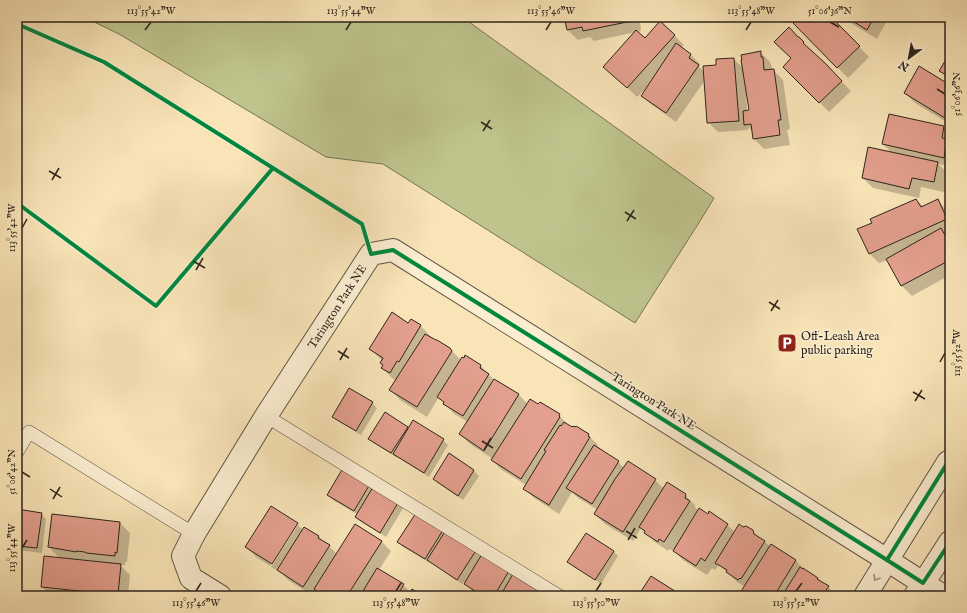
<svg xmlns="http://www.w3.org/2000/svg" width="967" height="613" font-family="'IM FELL English',serif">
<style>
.green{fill:#bfc48d;stroke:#767454}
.shadow{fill:#0003;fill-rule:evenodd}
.building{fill:#e39f8d;stroke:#2e251c}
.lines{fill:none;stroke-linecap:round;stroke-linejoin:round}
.service-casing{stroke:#605543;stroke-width:14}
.minor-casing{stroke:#605543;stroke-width:24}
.tertiary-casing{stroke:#605543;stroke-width:24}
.service{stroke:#faedd0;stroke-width:13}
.minor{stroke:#faedd0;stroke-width:22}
.tertiary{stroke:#faedd0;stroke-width:22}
.cycleway-casing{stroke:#faedd0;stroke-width:6}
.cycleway{stroke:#00873e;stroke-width:4}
.oneway{stroke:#9e937f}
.ticks{fill:none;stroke:#2e251c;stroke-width:1.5}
.labels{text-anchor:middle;stroke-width:3;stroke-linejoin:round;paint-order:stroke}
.street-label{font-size:12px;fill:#2e251c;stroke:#faedd0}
.poi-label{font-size:12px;fill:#2e251c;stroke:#faedd0;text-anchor:start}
.neatline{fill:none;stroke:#2e251c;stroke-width:1.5}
.ticks-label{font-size:10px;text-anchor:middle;fill:#2e251c}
</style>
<rect width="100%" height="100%" fill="#f8e4b7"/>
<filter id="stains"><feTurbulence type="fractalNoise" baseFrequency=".005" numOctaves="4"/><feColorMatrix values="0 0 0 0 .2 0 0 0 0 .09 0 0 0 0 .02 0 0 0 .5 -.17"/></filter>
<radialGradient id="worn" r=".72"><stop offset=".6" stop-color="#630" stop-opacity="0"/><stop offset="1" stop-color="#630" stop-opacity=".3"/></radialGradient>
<path class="green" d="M84 17H462L714 198 700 221 635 323 383 164 326 157 119 34Z"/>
<g class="shadow">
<path d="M565 17H658V18L640 21 641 31 637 32 645 39 674 35 684 45 681 48 691 55 700 64 699 67 705 72 734 59 743 68 760 52 770 62 773 70 783 80 790 129 787 130 790 145 764 149 754 139 753 132 748 127V130L718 132 708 122 705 80 676 122 652 105 642 96 648 87H647L637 97 615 76 636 32 594 41 590 37 578 40 568 30ZM747 93 750 111 747 112 746 94Z"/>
<path d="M800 17H830L869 57 848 78 794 23Z"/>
<path d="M841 17H889L877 39Z"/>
<path d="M789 29 851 91 829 112 785 67 792 58Z"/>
<path d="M950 55V80L941 71Z"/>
<path d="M950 86V124L915 103 905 93Z"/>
<path d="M943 127 950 133V166L938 164 948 173 944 192 921 187 919 198 873 188 863 178 893 154 883 144Z"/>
<path d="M916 200 924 207 938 201 948 211 950 216V231L945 234 950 238V275L912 296 902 286 888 260 879 263 869 253 873 223Z"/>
<path d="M409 324 421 326 430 336 429 337 450 349 461 360 464 359 466 357 481 366 494 380 519 395 528 404 559 415 569 426 588 435 598 445 597 446 600 448 599 449 618 462 624 468 655 480 664 489 685 495 695 505V507L698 511 727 525 735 532 752 531 771 547 772 546 796 561 805 570 818 578 822 583 828 587 837 596H740L745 587 737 582 719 564 715 570 712 568 707 575 684 561 674 551 669 549 668 551 655 542 641 528 633 541 605 524 595 514 598 510 578 498 572 492 559 514 534 498 524 488 526 485 502 470 492 460 493 459 470 444 460 434 468 422 454 414 439 397 427 417 400 400 391 390 397 381 392 378 382 368 384 366 383 361 370 349Z"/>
<path d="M349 389 372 403 377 408 361 435 338 421 333 417Z"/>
<path d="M407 427 409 429 443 440 448 445 429 477 397 457V458L374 443 369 439Z"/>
<path d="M449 455 474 471 479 476 463 500 439 484 434 479Z"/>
<path d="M343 469 398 503 403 508 386 537 361 522 356 517 357 514 333 500 328 495Z"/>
<path d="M17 510 41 514 46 519 42 553 17 550Z"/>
<path d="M416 514 509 572 513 576 539 592 544 596H481L470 589 464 582 462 584 431 563H430L403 547 399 542Z"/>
<path d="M53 515 120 523 130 533 127 562H125V565H120L130 575 128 596H51L42 587 60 559 49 547Z"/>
<path d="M297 524 303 530 319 537 337 554 381 541 391 551 379 570 403 585 411 593 421 596H322L317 591 313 596 288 580 280 572 271 567 298 525H296L270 566 256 557 246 547Z"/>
<path d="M613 551 618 556 601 584 574 566 569 562Z"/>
</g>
<g class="building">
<path d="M564 17H631L632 21 583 31 582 27 567 30Z"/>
<path d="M799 17H831L860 46 837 68 793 23Z"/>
<path d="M846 17H874L867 30Z"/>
<path d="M660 21 675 35 627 88 603 67 636 30 645 38Z"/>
<path d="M789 27 798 37H799L804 42 803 43 825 63 842 81 819 103 783 67 791 58 774 42Z"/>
<path d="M676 43 691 54 689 58 699 65 666 113 641 96Z"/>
<path d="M761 51V57H763L764 70 774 69 781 120H778L780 135 753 139 751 124 744 125 743 111 749 110 741 60H742L741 55Z"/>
<path d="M950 53V77L939 71Z"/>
<path d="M734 58 739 121 707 123 703 66 716 65V59Z"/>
<path d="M919 66 950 85V121L904 93Z"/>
<path d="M889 114 944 126 942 138 947 139 944 158 882 144Z"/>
<path d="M868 147 938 162 934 182 912 178 909 189 862 178Z"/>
<path d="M916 199 921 207 938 199 947 219 869 254 857 229 872 223 870 219Z"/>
<path d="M941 228 950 244V245L946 248 950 254V260L901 286 886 259Z"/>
<path d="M392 312 408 323 411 319 421 325 399 362 397 361 390 373 381 368 383 365 380 363 383 358 369 349Z"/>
<path d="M425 334 436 340H437L450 348 452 351 417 407 389 390Z"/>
<path d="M465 355 481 365 480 368 489 374 463 416 443 404 444 402 437 397 462 357 464 358Z"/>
<path d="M494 379 519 394 484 451 459 434Z"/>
<path d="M349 388 373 402 356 431 332 417Z"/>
<path d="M530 399 538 404 540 402 560 414 559 416 560 417 521 479 491 460Z"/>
<path d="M385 412 408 427 391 453 368 439Z"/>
<path d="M413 420 444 439 424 473 393 454Z"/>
<path d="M564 422 572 427 573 426 575 427 576 426 589 434 588 436 590 437 549 505 523 489 546 451 544 450 560 425 561 426Z"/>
<path d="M594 445 619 461 592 504 566 488Z"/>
<path d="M449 453 474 470 458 496 433 479Z"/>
<path d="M628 461 656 479 623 532 594 514 615 479Z"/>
<path d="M343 468 370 484 354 511 327 495Z"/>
<path d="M667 482 686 494 685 498 690 501 664 542 659 539 658 542 644 533 645 531 639 527Z"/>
<path d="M373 487 398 503 380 533 355 517Z"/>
<path d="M271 506 298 523 272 564 245 547Z"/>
<path d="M699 508 708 514 709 511 728 524 705 561 701 558 696 566 673 551Z"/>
<path d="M17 509 42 513 37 548 17 546Z"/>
<path d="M416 513 443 530 425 559 397 542Z"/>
<path d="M52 514 120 522 117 553 115 552V556L86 553 85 552 76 551V552L48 547Z"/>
<path d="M355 524 382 541 347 596H323L314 589Z"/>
<path d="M739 524 743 527 746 526 753 530 754 534 765 541 741 579 740 578 738 580 726 572 727 570 715 563Z"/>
<path d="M304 527 319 536 318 538 330 545 303 587 277 570Z"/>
<path d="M446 530 477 549 457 580 427 560Z"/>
<path d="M586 533 614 551 595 580 567 562Z"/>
<path d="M771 544 796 560 774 596H738Z"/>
<path d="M482 554 509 571 494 596H483L464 584Z"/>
<path d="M44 556 121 564 118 595 41 587Z"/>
<path d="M800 567 803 569V568L818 578 817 579 829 586 822 596H782Z"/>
<path d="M377 568 404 584 397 596H360Z"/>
<path d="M513 574 540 591 537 596H500Z"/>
<path d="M651 576 678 593 676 596H638Z"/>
<path d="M412 589 423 596H408Z"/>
</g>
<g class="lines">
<g class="service-casing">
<g id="service">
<path d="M266 416 559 596"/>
<path d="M17 452 29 432 194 534"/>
</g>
</g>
<g class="minor-casing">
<g id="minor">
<path id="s1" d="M220 596 191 578 183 556 194 534 266 416 371 254 393 250 887 560 943 596"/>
</g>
</g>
<g class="tertiary-casing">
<g id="tertiary">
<path d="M865 596 948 462 950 461"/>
<path d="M915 596 950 542"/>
</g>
</g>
<use href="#service" class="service"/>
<use href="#minor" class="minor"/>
<use href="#tertiary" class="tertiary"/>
<g class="cycleway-casing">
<g id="cycleway">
<path d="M17 25 24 27 104 62 362 224 371 254 393 250 887 560 923 583 950 542"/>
<path d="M17 203 156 306 273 168"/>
<path d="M887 560 948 462 950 461"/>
</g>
</g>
<use href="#cycleway" class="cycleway"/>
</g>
<defs><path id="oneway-chevron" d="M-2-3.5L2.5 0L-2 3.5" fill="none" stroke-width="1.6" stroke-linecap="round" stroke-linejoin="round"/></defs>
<use class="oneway" href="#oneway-chevron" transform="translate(876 578) rotate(122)"/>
<path class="ticks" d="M830 22 839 27M145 30 151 22M346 30 351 22M546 30 551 22M746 30 751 22M937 89 945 94M481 122 492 129M483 131 490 120M49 171 61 178M52 180 59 168M625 212 636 219M627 221 634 210M22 228 27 219M193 261 205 268M196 270 203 258M769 302 780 309M771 311 778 300M338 351 349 358M340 360 347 348M940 362 945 353M913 392 925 399M915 401 922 390M482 441 493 448M484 450 491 438M22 472 30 477M50 489 62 497M53 499 60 487M626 531 637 538M628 540 635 528M22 548 27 540M196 591 201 583M396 591 401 583M596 591 601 583M796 591 802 583"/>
<defs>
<g id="parking-square" transform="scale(1)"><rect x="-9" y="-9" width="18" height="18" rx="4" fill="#8f2418" stroke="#faedd0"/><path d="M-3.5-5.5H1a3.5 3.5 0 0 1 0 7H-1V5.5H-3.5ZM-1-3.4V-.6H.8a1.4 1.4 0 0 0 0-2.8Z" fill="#fff"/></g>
</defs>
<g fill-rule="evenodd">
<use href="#parking-square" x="787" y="343"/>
</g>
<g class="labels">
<g class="street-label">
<text dy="4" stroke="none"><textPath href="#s1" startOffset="351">Tarington Park NE</textPath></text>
<text transform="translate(654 401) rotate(32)" y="4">Tarington Park NE</text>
</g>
<g class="poi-label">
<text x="801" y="340">Off-Leash Area<tspan x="801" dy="14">public parking</tspan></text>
</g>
</g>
<rect width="967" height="613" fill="none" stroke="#f8e4b7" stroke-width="44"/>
<g transform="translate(909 58) rotate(212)" stroke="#faedd0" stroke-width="3" paint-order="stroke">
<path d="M0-3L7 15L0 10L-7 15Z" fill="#2e251c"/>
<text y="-6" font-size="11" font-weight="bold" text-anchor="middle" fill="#2e251c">N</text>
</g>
<rect x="22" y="22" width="923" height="569" class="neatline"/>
<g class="ticks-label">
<text x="151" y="14">113°55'42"W</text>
<text x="351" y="14">113°55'44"W</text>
<text x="551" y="14">113°55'46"W</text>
<text x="751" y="14">113°55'48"W</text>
<text x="830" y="14">51°06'36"N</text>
<text transform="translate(956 94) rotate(-90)" y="4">51°06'36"N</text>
<text transform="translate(11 228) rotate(-90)" y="4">113°55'42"W</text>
<text transform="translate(956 353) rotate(-90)" y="4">113°55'52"W</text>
<text transform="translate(11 472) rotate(-90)" y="4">51°06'42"N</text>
<text transform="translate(11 548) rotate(-90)" y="4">113°55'44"W</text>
<text x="196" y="606">113°55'46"W</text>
<text x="396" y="606">113°55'48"W</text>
<text x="596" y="606">113°55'50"W</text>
<text x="796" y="606">113°55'52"W</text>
</g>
<rect width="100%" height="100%" filter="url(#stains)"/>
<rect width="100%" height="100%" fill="url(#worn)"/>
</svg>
